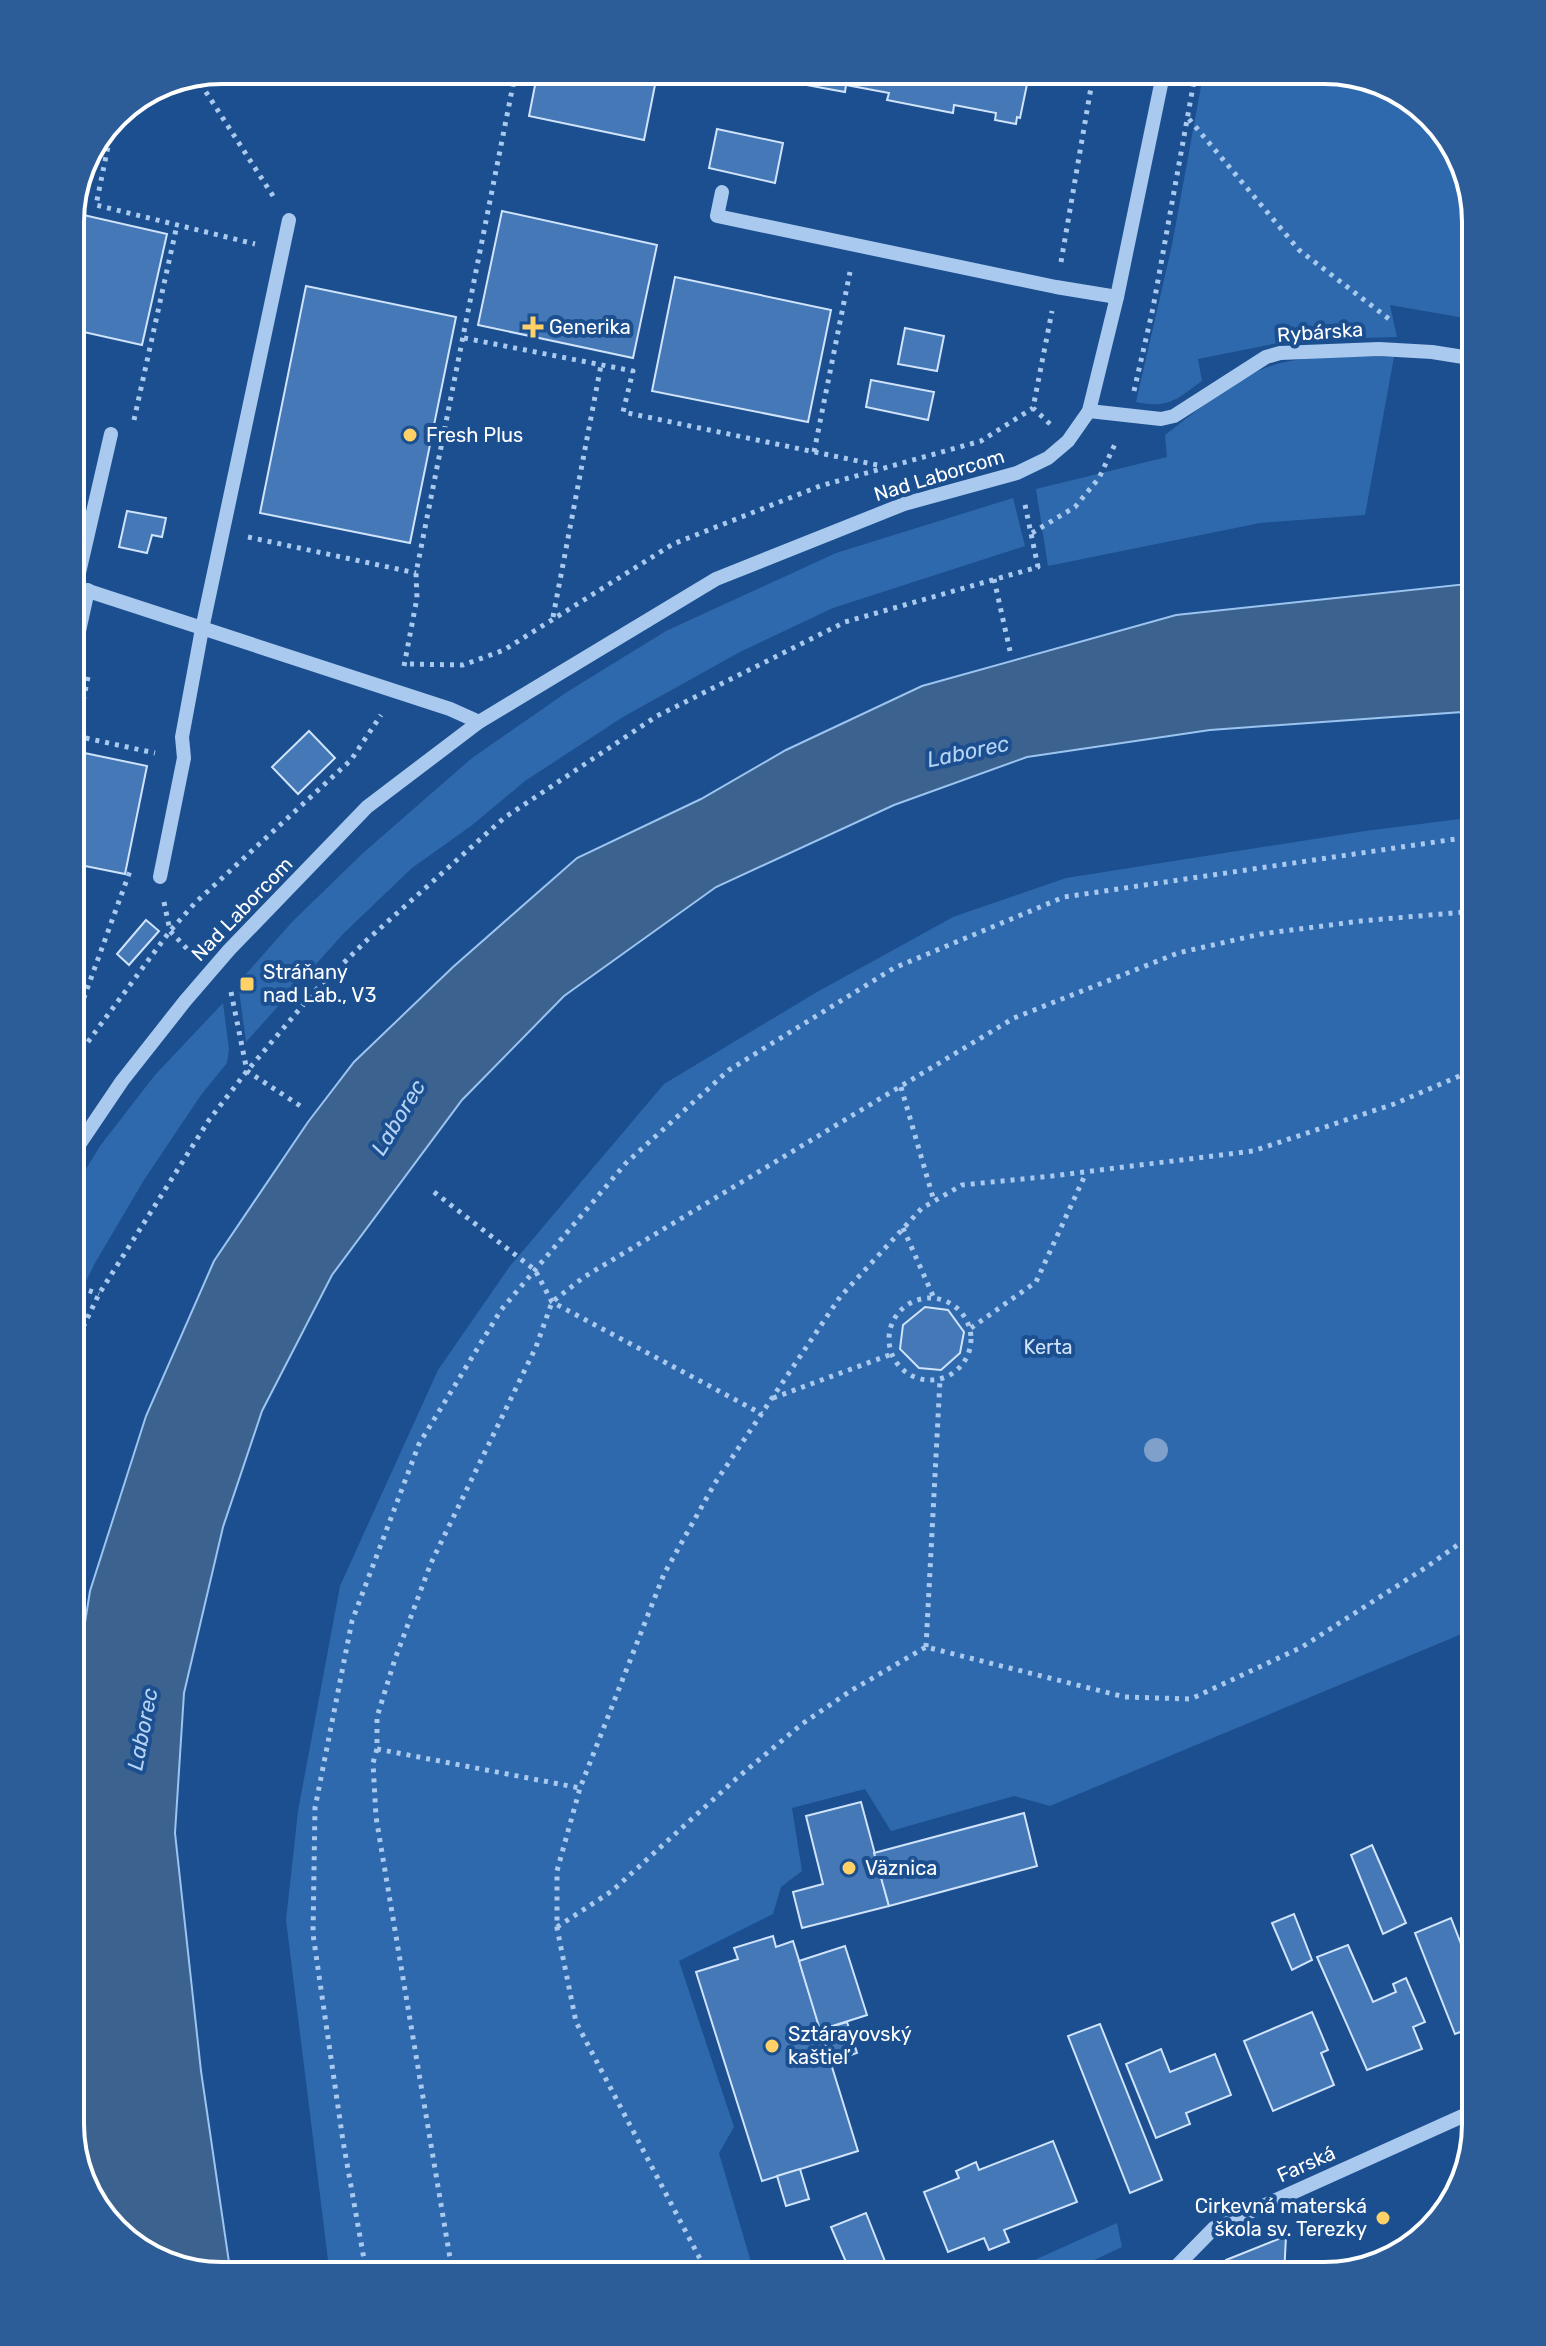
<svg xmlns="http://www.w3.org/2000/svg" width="1546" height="2346" font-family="Rubik,sans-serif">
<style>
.green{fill:#2e69ad}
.water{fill:#3c6290;stroke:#9cc4f0;stroke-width:2}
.building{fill:#4478b7;stroke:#cfe3fa;stroke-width:2}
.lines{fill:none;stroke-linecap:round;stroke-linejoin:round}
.path{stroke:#a9c9ee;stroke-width:5;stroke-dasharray:4 6;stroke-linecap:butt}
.minor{stroke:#a9c9ee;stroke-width:14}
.tree{fill:#7ea0ca}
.poi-dot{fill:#ffd166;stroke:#1b4f8f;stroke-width:3}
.labels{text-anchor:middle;stroke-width:8;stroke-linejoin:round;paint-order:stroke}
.poi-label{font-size:20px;fill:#fff;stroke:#1b4f8f;text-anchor:start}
.street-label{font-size:20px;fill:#fff;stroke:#1b4f8f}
.park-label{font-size:20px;fill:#cfe3fa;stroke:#1b4f8f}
.water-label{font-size:22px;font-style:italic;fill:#b5d3f5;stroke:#1b4f8f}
.rim{fill:none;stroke:#fff;stroke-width:4}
</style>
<rect width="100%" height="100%" fill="#1b4f8f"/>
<g class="green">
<path d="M1204 70H1334L1408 95 1456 146 1476 222V320L1390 305 1397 337 1293 340 1198 359 1202 381C1177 399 1169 409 1136 402L1172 245Z"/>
<path d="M1394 357 1365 515 1260 523 1048 566 1036 489 1167 457 1165 435C1194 413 1224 387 1258 371 1296 353 1352 357 1394 357Z"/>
<path d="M1013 498 1025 546 833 608 740 652 623 717 525 781 471 826 412 868 344 933 246 1042 238 983 292 922 363 853 472 758 567 692 666 631 836 553Z"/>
<path d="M1476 817V1628L1050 1806 1014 1796 891 1831 865 1789 792 1808 802 1871 781 1887 773 1914 679 1961 734 2127 719 2153 755 2276H330L286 1920 298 1811 340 1586 438 1370 510 1266 664 1084 817 992 953 917 1066 878 1365 831Z"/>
<path d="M223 1003 229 1049 227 1063 201 1095 144 1180 95 1263 70 1314V1195L100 1146 155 1075Z"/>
<path d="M1117 2223 1122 2247 1060 2276H999Z"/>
</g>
<path class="water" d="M1476 583V711L1210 730 1027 757 894 805 716 887 564 996 462 1100 332 1275 262 1411 223 1527 184 1693 175 1833 201 2071 231 2276H212L146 2255 90 2200 70 2116V1717L90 1591 146 1416 214 1261 308 1122 354 1062 453 967 577 858 701 799 786 750 922 686 1176 615Z"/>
<g class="building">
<path d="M538 70H658L644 140 529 116Z"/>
<path d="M768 70H1030L1020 118 1017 117 1016 124 995 120 996 113 954 105 953 113 887 100 889 93 846 85 845 92 779 80 780 73Z"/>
<path d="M717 129 783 143 775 183 709 168Z"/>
<path d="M87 174 79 214 167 234 142 345 70 329V212Z"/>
<path d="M502 211 657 245 633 358 478 325Z"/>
<path d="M675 277 831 310 808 422 652 391Z"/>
<path d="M306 286 456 317 410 543 260 513Z"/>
<path d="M905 328 944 336 937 371 898 364Z"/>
<path d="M871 380 934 392 928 420 866 407Z"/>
<path d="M127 511 166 518 162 537 152 535 147 553 119 547Z"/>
<path d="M309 731 335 758 298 794 272 767Z"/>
<path d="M70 750 147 766 125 874 70 863Z"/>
<path d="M146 920 159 931 129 965 117 954Z"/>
<path d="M925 1307 948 1310 964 1332 960 1353 941 1370 919 1368 900 1349 903 1325Z"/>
<path d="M861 1802 889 1906 802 1928 793 1892 823 1884 806 1816Z"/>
<path d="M1024 1813 1037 1866 889 1906 874 1853Z"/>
<path d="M1372 1845 1406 1923 1383 1934 1351 1855Z"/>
<path d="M1294 1914 1312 1960 1292 1970 1272 1923Z"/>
<path d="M1451 1918 1468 1962 1476 1958V2026L1455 2034 1415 1933Z"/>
<path d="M773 1936 776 1947 793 1941 858 2151 762 2181 696 1972 738 1959 734 1948Z"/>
<path d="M1348 1945 1373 2002 1396 1992 1393 1984 1406 1978 1425 2022 1413 2027 1422 2049 1367 2070 1317 1957Z"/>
<path d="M845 1946 867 2015 820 2030 799 1961Z"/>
<path d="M1312 2012 1328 2050 1321 2053 1334 2085 1273 2111 1244 2041Z"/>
<path d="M847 2022 857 2053 831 2062 820 2030Z"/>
<path d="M1100 2024 1162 2180 1130 2193 1068 2036Z"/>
<path d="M1161 2049 1170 2072 1215 2054 1231 2095 1186 2113 1190 2124 1156 2138 1126 2064Z"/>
<path d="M1053 2141 1077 2202 1004 2230 1009 2242 989 2250 984 2238 948 2252 924 2192 959 2178 956 2171 976 2162 979 2170Z"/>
<path d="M800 2169 809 2199 786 2206 777 2176Z"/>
<path d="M866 2213 890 2274 886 2276H852L831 2227Z"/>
<path d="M1286 2236 1284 2276H1225L1226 2260Z"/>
</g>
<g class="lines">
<g class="path">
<path d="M195 75 275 199"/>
<path d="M150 91 203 74"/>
<path d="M1189 119 1299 250 1393 322"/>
<path d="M107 131 111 132 96 205 255 244"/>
<path d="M1061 262 1094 70"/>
<path d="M464 338 633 371 623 412 882 466"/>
<path d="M1134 391 1153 308 1196 70"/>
<path d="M134 420 177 225"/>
<path d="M1050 424 1033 408 1052 311"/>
<path d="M814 452 850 272"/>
<path d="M1032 533 1075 507 1099 478 1116 442"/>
<path d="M248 537 416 573"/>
<path d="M994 579 1010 651"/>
<path d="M553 617 601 365"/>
<path d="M410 664 463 665 504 650 673 544 820 486 981 441 1033 408"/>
<path d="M404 666 417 598 416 573 516 70"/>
<path d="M88 677 76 736 155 753"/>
<path d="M164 902 170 931 192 954"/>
<path d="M231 992 247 1071 305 1109"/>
<path d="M70 1036 130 871"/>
<path d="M70 1066 170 931 196 902 351 760 381 715"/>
<path d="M901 1087 934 1201"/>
<path d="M434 1192 535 1270 552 1302 762 1414"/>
<path d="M903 1228 934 1298"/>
<path d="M70 1284 99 1294"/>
<circle cx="930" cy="1339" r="41"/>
<path d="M971 1328 1036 1282 1086 1173"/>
<path d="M70 1354 99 1294 209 1120 247 1071 315 991 367 940 504 818 657 716 845 622 1038 567 1024 500"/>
<path d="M773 1398 892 1354"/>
<path d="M70 1585 81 1588"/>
<path d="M926 1647 940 1380"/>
<path d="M377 1749 580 1788"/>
<path d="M557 1927 612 1891 737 1778 802 1724 852 1690 926 1647 1125 1697 1191 1699 1302 1647 1425 1568 1476 1532"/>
<path d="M367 2276 343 2141 313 1934 315 1808 352 1621 419 1444 501 1310 626 1163 729 1070 894 968 1064 897 1476 836"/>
<path d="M453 2276 376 1817 373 1763 377 1749V1717L395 1659 431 1563 536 1347 552 1302 584 1277 1014 1018 1178 953 1261 934 1361 921 1476 911"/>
<path d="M709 2276 576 2022 557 1928V1871L580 1788 664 1574 715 1483 840 1297 922 1208 962 1185 1052 1176 1253 1151 1394 1104 1476 1069"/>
</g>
<g class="minor">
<path d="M722 192 717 216 1056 287 1117 297"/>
<path d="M1089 411 1161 419 1174 416 1266 357 1280 353 1379 349 1432 352 1476 359"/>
<path d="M70 585 450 709 479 722"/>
<path d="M76 586 111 434"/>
<path d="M70 653 74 654 88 590"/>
<path d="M160 877 184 758 182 737 202 629 289 220"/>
<path d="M70 1158 122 1081 185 1001 229 950 367 807 479 722 716 579 904 504 1017 473 1048 458 1068 441 1089 411 1117 297 1164 70"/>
<path d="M1167 2276 1214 2228 1476 2110"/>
</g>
</g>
<circle class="tree" cx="1156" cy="1450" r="12"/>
<g class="poi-dot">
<path d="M529 315h8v8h8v8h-8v8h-8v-8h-8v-8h8z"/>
<circle cx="410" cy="435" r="8"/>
<rect x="239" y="976" width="16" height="16" rx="4"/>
<circle cx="849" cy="1868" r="8"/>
<circle cx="772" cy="2046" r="8"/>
<circle cx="1383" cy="2218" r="8"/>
</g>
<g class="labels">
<g class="poi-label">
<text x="549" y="334">Generika</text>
<text x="426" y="442">Fresh Plus</text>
<text x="263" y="979">Stráňany<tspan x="263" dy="23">nad Lab., V3</tspan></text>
<text x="865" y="1875">Väznica</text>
<text x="788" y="2041">Sztárayovský<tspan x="788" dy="23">kaštieľ</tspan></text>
<text x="1367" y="2213" text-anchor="end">Cirkevná materská<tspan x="1367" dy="23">škola sv. Terezky</tspan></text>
</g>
<g class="street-label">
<text transform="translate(1320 332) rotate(-4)" y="7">Rybárska</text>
<text transform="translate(939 475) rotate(-17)" y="7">Nad Laborcom</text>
<text transform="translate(242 909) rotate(-46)" y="7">Nad Laborcom</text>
<text transform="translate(1306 2164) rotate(-24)" y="7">Farská</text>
</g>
<g class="park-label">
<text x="1048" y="1354">Kerta</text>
</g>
<g class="water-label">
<text transform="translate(968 751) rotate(-12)" y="8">Laborec</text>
<text transform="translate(398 1117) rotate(-59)" y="8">Laborec</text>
<text transform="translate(142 1729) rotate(-79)" y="8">Laborec</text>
</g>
</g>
<path d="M0 0H1546V2346H0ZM222 84H1324A138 138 0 0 1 1462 222V2124A138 138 0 0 1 1324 2262H222A138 138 0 0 1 84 2124V222A138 138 0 0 1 222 84Z" fill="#2d5d98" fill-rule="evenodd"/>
<path class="rim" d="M222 84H1324A138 138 0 0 1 1462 222V2124A138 138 0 0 1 1324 2262H222A138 138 0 0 1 84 2124V222A138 138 0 0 1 222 84Z"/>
</svg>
